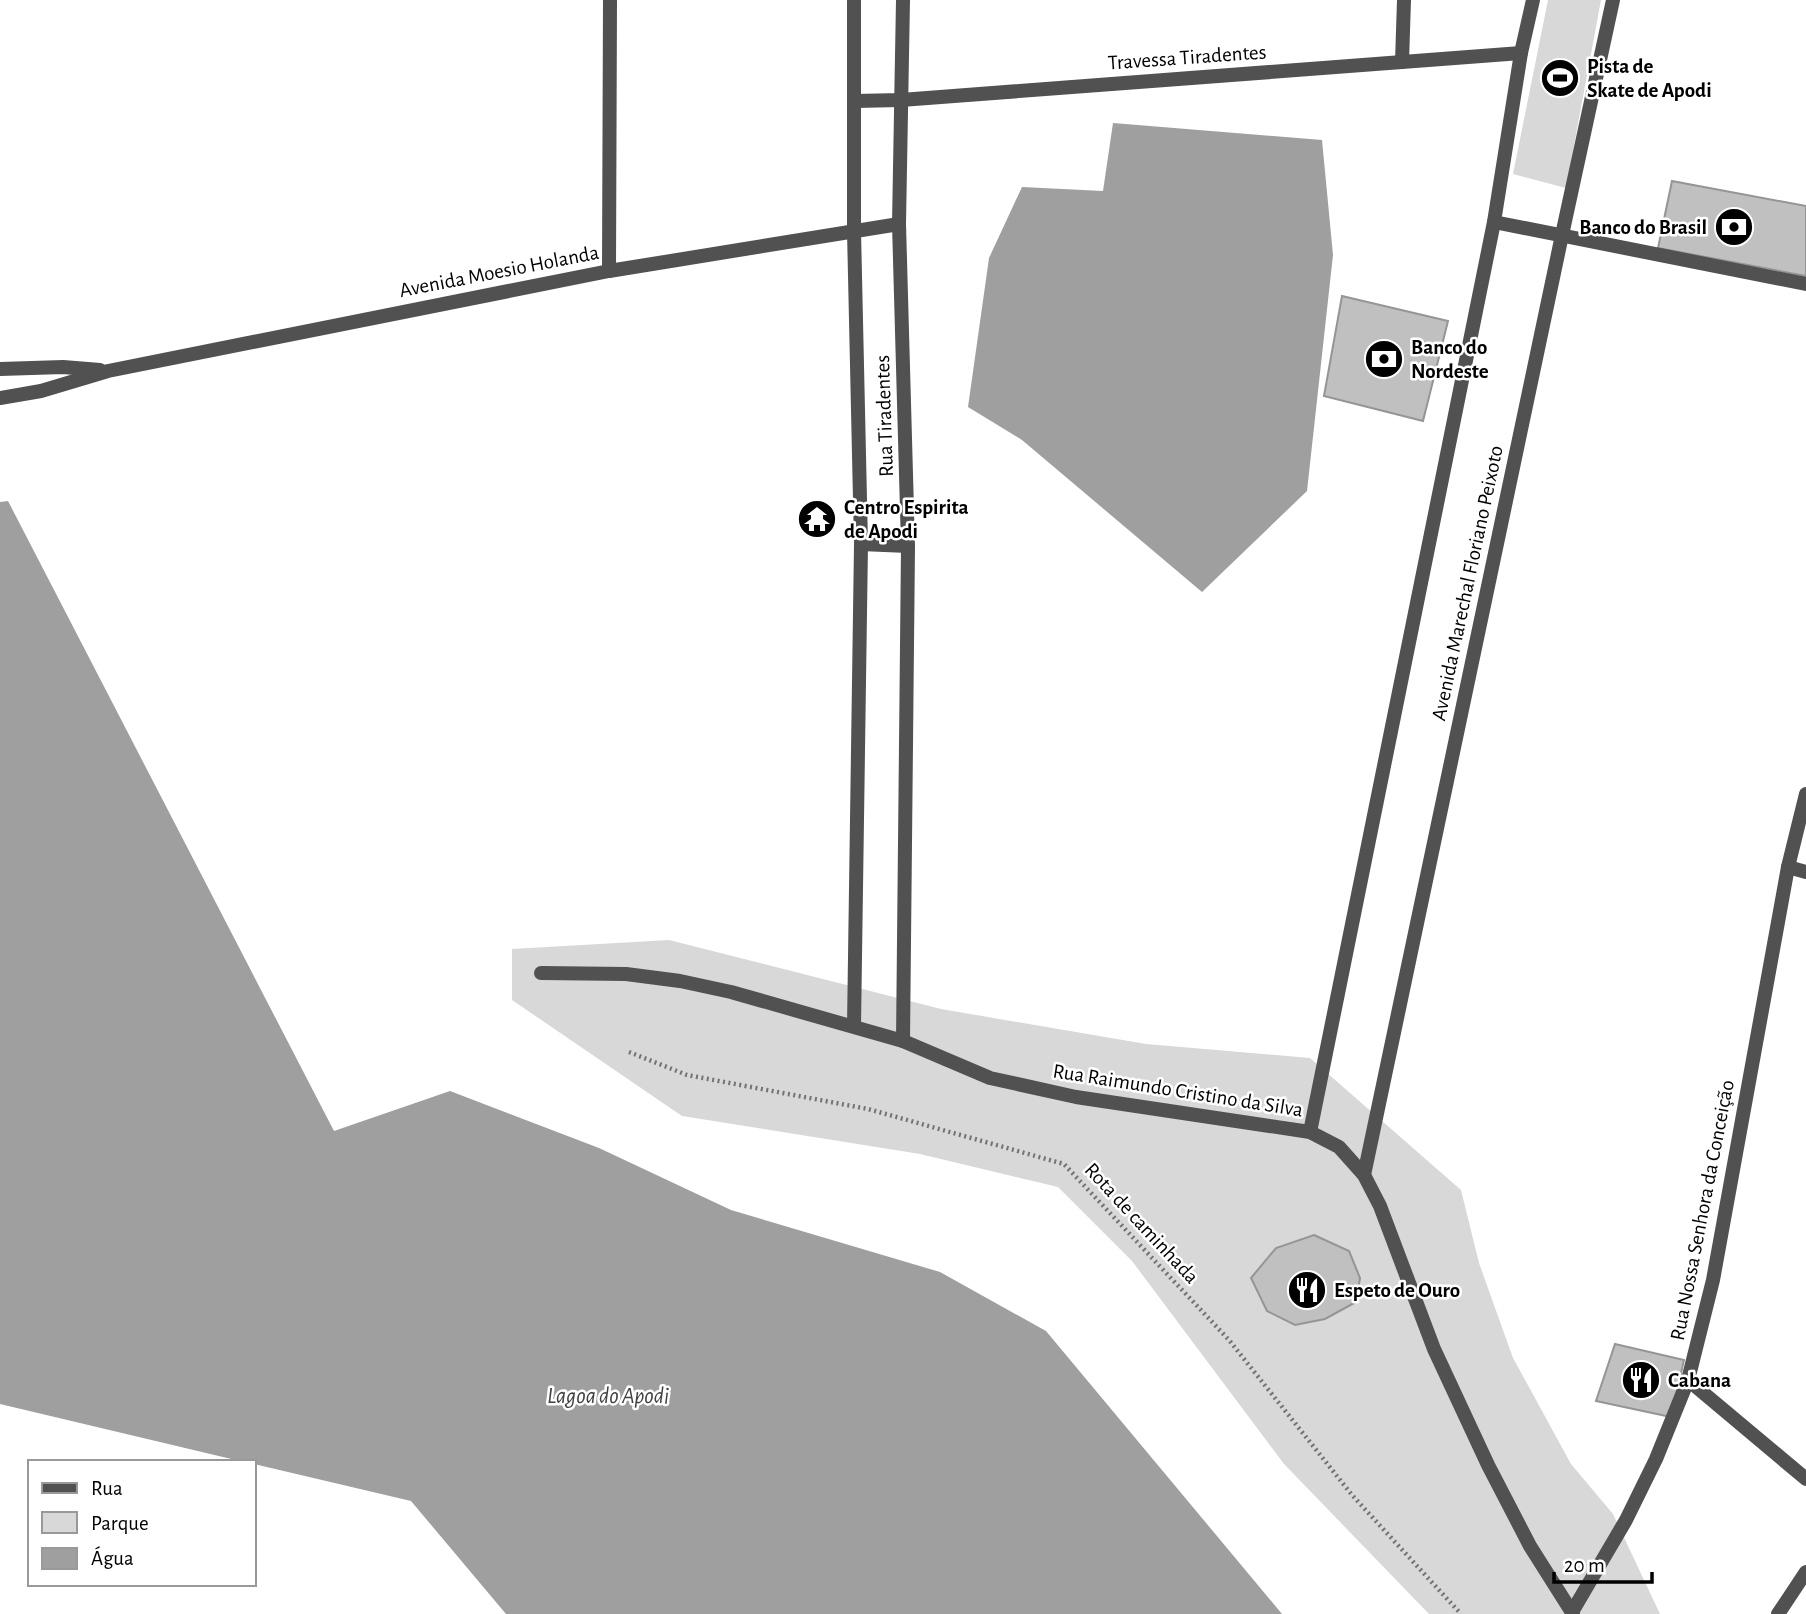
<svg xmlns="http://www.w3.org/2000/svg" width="1806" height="1614" font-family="'Alegreya Sans',sans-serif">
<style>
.green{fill:#d8d8d8}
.water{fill:#9f9f9f}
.building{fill:#c0c0c0;stroke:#959595;stroke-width:2}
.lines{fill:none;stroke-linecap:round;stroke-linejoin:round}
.path{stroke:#737373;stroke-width:4.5;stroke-dasharray:2 3.5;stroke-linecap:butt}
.minor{stroke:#515151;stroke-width:14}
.tertiary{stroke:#515151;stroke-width:14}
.labels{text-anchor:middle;stroke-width:5;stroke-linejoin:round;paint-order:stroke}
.street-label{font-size:21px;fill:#000;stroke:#fff}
.poi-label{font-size:21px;font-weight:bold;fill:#000;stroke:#fff;text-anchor:start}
.water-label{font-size:23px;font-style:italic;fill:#404040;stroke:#fff}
</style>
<rect width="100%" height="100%" fill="#fff"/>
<g class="green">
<path d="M1548 0H1601L1566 188 1513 174Z"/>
<path d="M669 940 941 1009 1146 1044 1310 1058 1461 1190 1479 1263 1513 1358 1571 1464 1613 1514 1660 1614H1429L1284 1464 1132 1261 1058 1187 920 1154 682 1116 512 1000V949Z"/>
</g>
<g class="water">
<path d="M1113 123 1322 140 1333 255 1307 491 1202 592 1022 440 968 407 989 258 1022 187 1103 191Z"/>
<path d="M8 501 334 1131 450 1091 599 1148 731 1210 940 1272 1046 1331 1282 1614H506L411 1501 254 1464V1462H244L0 1404V502Z"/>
</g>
<g class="building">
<path d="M1672 181 1806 206V276L1658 248Z"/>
<path d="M1342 296 1448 321 1423 421 1324 396Z"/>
<path d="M1314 1235 1349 1251 1360 1278 1356 1302 1325 1319 1295 1325 1267 1311 1251 1278 1276 1248Z"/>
<path d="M1615 1344 1684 1360 1671 1417 1596 1401Z"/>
</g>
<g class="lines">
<path class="path" d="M629 1052 687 1075 868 1109 1064 1164 1229 1340 1352 1495 1461 1614"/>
<g class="minor">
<path d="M1402 62 1404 0"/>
<path d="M855 101 901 100 1521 53"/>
<path d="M1494 222 1806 284"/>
<path d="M609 271 610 0"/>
<path d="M861 544 908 546"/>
<path d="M1788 867 1806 872"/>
<path d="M541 973 626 974 680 981 731 992 903 1041 990 1078 1076 1097 1310 1132 1339 1147 1364 1175 1380 1206 1434 1349 1488 1465 1530 1546 1573 1614"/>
<path d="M1310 1132 1494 222 1521 53 1533 0"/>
<path d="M1364 1175 1562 235 1613 0"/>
<path d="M1688 1380 1806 1479"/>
<path d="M1572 1612 1626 1520 1656 1459 1688 1380 1713 1280 1788 867 1806 794"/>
<path d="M1778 1614 1806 1572"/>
</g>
<g class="tertiary">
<path d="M0 369 63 367 100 370"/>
<path d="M0 398 41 391 108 371 609 271 899 224"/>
<path d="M854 1026 861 544 854 231V0"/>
<path d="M903 1041 908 546 899 224 903 0"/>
</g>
</g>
<defs>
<g id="stadium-disc" transform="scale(2.0125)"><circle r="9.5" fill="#000" stroke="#fff"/><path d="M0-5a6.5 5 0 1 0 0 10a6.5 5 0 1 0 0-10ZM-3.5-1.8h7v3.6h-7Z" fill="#fff"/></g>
<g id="bank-disc" transform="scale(2.0125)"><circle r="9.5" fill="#000" stroke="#fff"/><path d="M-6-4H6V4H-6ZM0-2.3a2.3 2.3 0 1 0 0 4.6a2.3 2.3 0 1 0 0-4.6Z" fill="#fff"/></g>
<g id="temple-disc" transform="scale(2.0125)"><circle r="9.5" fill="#000" stroke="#fff"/><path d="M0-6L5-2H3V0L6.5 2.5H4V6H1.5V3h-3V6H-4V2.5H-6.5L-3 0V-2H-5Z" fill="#fff"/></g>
<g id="restaurant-disc" transform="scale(2.0125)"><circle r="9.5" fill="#000" stroke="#fff"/><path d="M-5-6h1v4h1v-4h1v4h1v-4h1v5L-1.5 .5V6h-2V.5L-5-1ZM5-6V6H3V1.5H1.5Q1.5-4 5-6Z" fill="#fff"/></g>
</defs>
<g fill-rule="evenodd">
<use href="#stadium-disc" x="1560" y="78"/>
<use href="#bank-disc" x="1734" y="227"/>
<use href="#bank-disc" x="1384" y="359"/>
<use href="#temple-disc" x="817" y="519"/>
<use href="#restaurant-disc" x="1307" y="1290"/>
<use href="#restaurant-disc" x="1641" y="1380"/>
</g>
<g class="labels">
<g class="street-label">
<text transform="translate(1187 57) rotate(-4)" y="7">Travessa Tiradentes</text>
<text transform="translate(499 271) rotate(-11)" y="7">Avenida Moesio Holanda</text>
<text transform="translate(884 416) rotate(-92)" y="7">Rua Tiradentes</text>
<text transform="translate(1467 583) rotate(-78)" y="7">Avenida Marechal Floriano Peixoto</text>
<text transform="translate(1178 1090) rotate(9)" y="7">Rua Raimundo Cristino da Silva</text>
<text transform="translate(1702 1210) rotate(-79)" y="7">Rua Nossa Senhora da Conceição</text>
<text transform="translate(1142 1223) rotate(47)" y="7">Rota de caminhada</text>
</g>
<g class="poi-label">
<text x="1587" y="73">Pista de<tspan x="1587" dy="24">Skate de Apodi</tspan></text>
<text x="1707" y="234" text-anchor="end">Banco do Brasil</text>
<text x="1411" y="354">Banco do<tspan x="1411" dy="24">Nordeste</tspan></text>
<text x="844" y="514">Centro Espirita<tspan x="844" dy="24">de Apodi</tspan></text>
<text x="1334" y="1297">Espeto de Ouro</text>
<text x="1668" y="1387">Cabana</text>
</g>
<g class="water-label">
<text x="608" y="1403">Lagoa do Apodi</text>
</g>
</g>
<rect x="28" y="1460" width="228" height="126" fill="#ffffff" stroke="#999999" stroke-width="2"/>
<rect x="42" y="1483" width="35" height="10" fill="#515151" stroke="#999999" stroke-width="2"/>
<text x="91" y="1495" font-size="21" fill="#000000">Rua</text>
<rect x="42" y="1512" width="35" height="21" fill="#d8d8d8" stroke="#999999" stroke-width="2"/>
<text x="91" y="1530" font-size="21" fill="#000000">Parque</text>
<rect x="42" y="1548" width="35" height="21" fill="#9f9f9f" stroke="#999999" stroke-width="2"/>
<text x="91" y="1565" font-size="21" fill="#000000">Água</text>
<path d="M1554 1572v10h98v-10" fill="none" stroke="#000000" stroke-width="3.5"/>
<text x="1564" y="1572" font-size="21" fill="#000000" stroke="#ffffff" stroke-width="5" paint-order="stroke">20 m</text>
</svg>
